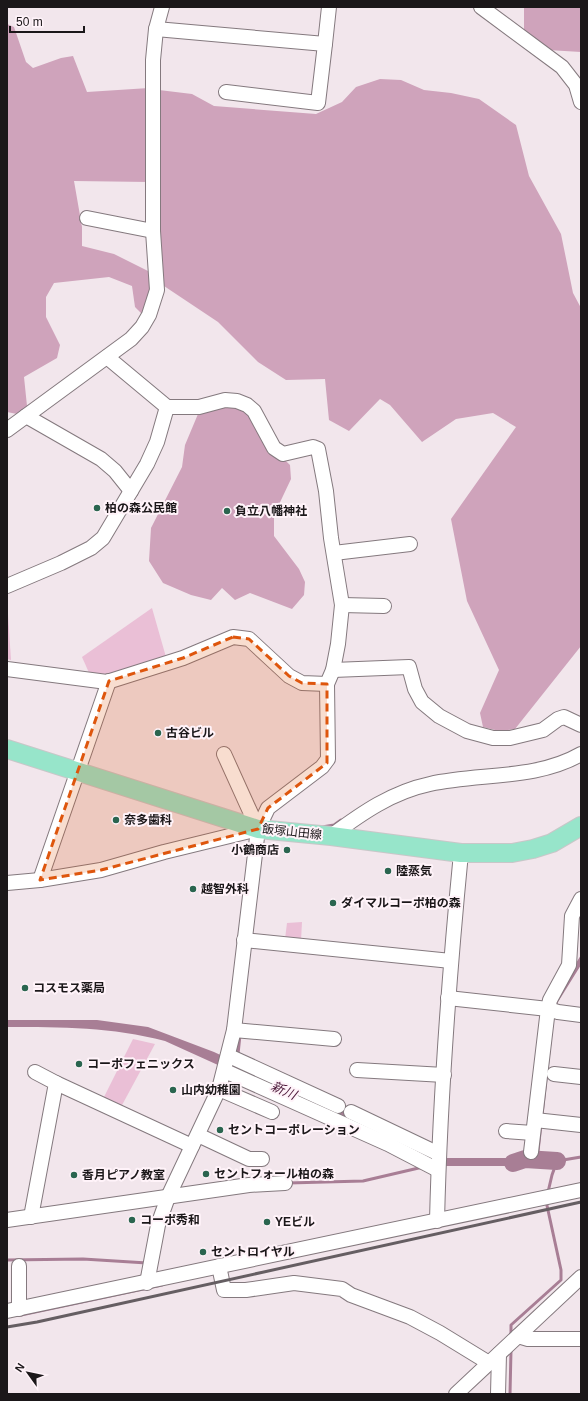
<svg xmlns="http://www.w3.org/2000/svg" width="588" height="1401" font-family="Arial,'Noto Sans JP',sans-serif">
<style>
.green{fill:#eabfd6}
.forest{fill:#cfa3bb}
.water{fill:#a87e95}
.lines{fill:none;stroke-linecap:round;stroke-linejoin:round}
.stream{stroke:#a87e95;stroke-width:3}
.river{stroke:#a87e95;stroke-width:18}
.minor-casing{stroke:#84797e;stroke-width:16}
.major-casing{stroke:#c8c7c8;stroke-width:20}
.minor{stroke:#fff;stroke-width:14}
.major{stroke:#97e5ca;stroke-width:18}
.rail{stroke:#655e62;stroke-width:3}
.marked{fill:#de560d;fill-opacity:0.2;stroke:#de560d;stroke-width:3;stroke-dasharray:8 5;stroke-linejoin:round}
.poi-dot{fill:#2a654f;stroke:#fff3f9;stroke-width:1.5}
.labels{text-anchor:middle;stroke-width:4;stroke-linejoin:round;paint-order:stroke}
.poi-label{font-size:12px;font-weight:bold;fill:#1b1719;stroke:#fff3f9;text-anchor:start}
.street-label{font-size:12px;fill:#1b1719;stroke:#fff3f9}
.water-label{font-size:13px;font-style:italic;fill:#4c1839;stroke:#fff3f9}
</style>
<rect width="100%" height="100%" fill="#f2e6ec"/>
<g class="green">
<path d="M152 608 166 657 109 676 90 675 82 657Z"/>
<path d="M7 614H8L11 660 7 659Z"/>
<path d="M302 922 301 941 285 939 287 923Z"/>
<path d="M133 1039 155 1044 121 1107 103 1099Z"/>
</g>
<g class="forest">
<path d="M524 7H581V52L548 50 527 38 524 29Z"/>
<path d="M7 24 14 27 26 62 33 68 61 58 73 56 87 92 149 88V182L74 181 82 227V246L114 254 150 272C151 287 151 301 142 314L135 307 132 286 109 277 54 283 46 297V317L60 345 57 358 24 377 27 406 17 414 7 412Z"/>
<path d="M380 79 401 80 424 90 451 93 479 99 516 125 529 176 561 234 573 293 581 308V646L515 729 499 731 483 727 480 713 499 670 467 601 451 519 516 427 493 413 456 419 422 442 390 405 380 399 349 431 329 420 325 379 286 380 258 362 218 322 164 286 160 231 159 90 192 94 214 106 316 114 342 102 356 87Z"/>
<path d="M224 404C229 405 235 405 240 407 256 412 274 452 290 465L291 479 274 515V536L299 569 305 582 304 595 292 609 250 593 235 600 222 588 211 600 191 595 163 583 149 561 151 528 182 467 185 445 198 414 206 409Z"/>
</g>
<path class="water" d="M581 955V965L558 1002 554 1019 539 1156 536 1162H520L515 1166H441L165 1041C112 1027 62 1027 7 1027V1020H97L148 1027 214 1052 442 1158H519L534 1156 550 1015 558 992Z"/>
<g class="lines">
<g class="stream">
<path d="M322 827 334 825 341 820"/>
<path d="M238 1054 240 1035"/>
<path d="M288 1183 363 1181 423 1167"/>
<path d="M548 1192 552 1175 557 1161 581 1157"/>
<path d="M7 1260 83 1259 147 1263"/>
<path d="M21 1315 162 1285"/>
<path d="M511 1336V1325L561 1280V1270L546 1201"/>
<path d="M510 1394 511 1350"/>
</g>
<path class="river" d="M513 1163 525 1159 557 1161"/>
<g class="minor-casing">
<g id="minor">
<path d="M481 7 562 67 576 85 581 102"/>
<path d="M156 29 325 44 329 7"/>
<path d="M226 92 318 103 325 44"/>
<path d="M87 218 153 231"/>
<path d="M107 357 167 407H199L225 400 237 401 247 405 254 411 274 448 283 454 313 447 318 449 326 491 331 538 342 605 338 644 333 670 327 684 328 759 322 767 268 808 258 829 234 1030 219 1089 168 1197 158 1225 147 1283"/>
<path d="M26 416 101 459 115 471 131 491"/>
<path d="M7 430 131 339 142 327 149 315 157 290 153 231V60L156 29 162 7"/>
<path d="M334 553 410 544"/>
<path d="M7 586 61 563 91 548 103 538 147 464 157 442 167 407"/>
<path d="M342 605 384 606"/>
<path d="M7 669 107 682 183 658 233 637 249 639 289 676 302 683 327 684"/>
<path d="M333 670 409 667 415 689 422 702 439 716 467 731 493 738H510L543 730 558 719 564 717 581 725"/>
<path d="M224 754 258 829"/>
<path d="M331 836C362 813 392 792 430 784 479 773 536 780 581 754"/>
<path d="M40 880 109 681"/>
<path d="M7 883 40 880 101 870 164 852 258 829"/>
<path d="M244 940 451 961"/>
<path d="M448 998 548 1009 558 1012 581 1015"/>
<path d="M234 1030 334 1039"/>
<path d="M229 1056 338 1106"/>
<path d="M357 1070 444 1075"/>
<path d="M225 1071 388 1144 438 1170"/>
<path d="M554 1074 581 1077"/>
<path d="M56 1083 192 1146"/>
<path d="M219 1089 272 1112"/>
<path d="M351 1112 439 1154"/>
<path d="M535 1120 581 1125"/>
<path d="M506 1131 533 1133"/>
<path d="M198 1135 249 1159H262"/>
<path d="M531 1152 548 1009 550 1000 569 965 572 916 581 899"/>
<path d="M31 1217 56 1083 35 1072"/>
<path d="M7 1220 249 1185 285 1183"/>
<path d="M437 1221C440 1098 449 976 461 853"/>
<path d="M219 1266 224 1290H246L294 1283 342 1289 351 1295 410 1317 440 1333 489 1363"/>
<path d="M19 1309V1266"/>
<path d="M7 1311 581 1190"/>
<path d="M518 1336 528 1339H581"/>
<path d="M456 1394 581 1277"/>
<path d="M498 1394 499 1354"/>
</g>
</g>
<g class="major-casing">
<path id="major" d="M7 749 258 829 331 836 461 853H512L533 849 552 843 581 826"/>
</g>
<use href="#minor" class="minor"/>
<use href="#major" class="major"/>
<path class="rail" d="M7 1327 37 1322 581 1202"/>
</g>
<path class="marked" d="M233 637 249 639 289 676 302 683 327 684V763L268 808 258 829 101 870 40 880 109 681 183 658Z"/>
<g class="poi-dot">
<circle cx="97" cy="508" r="4"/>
<circle cx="227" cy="511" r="4"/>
<circle cx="158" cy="733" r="4"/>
<circle cx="116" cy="820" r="4"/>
<circle cx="287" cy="850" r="4"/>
<circle cx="388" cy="871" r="4"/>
<circle cx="193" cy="889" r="4"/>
<circle cx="333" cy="903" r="4"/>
<circle cx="25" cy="988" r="4"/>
<circle cx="79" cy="1064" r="4"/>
<circle cx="173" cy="1090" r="4"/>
<circle cx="220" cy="1130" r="4"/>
<circle cx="206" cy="1174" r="4"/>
<circle cx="74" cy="1175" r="4"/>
<circle cx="132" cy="1220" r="4"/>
<circle cx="267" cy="1222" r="4"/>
<circle cx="203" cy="1252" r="4"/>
</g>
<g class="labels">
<g class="poi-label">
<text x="105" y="512">柏の森公民館</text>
<text x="235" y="515">負立八幡神社</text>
<text x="166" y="737">古谷ビル</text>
<text x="124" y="824">奈多歯科</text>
<text x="279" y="854" text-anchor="end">小鶴商店</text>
<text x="396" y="875">陸蒸気</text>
<text x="201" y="893">越智外科</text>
<text x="341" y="907">ダイマルコーポ柏の森</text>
<text x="33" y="992">コスモス薬局</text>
<text x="87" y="1068">コーポフェニックス</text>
<text x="181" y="1094">山内幼稚園</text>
<text x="228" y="1134">セントコーポレーション</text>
<text x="214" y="1178">セントフォール柏の森</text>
<text x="82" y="1179">香月ピアノ教室</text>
<text x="140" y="1224">コーポ秀和</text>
<text x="275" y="1226">YEビル</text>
<text x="211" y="1256">セントロイヤル</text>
</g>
<g class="street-label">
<text transform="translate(292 832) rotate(6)" y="4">飯塚山田線</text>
</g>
<g class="water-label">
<text transform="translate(284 1090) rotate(24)" y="5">新川</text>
</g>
</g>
<rect width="588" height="1401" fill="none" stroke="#1b1719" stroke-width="16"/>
<g transform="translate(28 1373) rotate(303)" stroke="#fff3f9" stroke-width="3" paint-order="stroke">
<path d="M0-3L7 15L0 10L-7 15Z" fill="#1b1719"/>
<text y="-6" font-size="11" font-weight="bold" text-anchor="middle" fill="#1b1719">N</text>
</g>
<path d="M10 26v6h74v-6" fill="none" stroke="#1b1719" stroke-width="2"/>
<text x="16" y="26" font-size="12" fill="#1b1719" stroke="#fff3f9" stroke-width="3" paint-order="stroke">50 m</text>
</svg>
